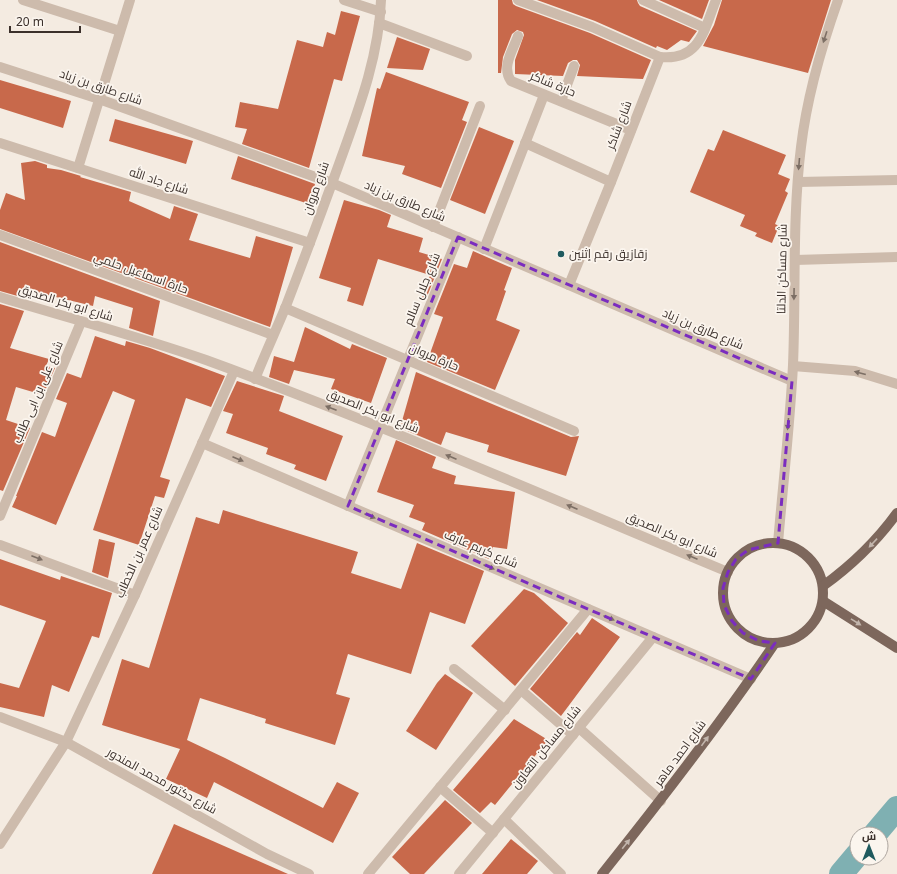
<svg xmlns="http://www.w3.org/2000/svg" width="897" height="874" font-family="'Noto Sans',Cairo,sans-serif">
<style>
.lines{fill:none;stroke-linecap:round;stroke-linejoin:round}
.canal{stroke:#7fb0b2;stroke-width:24}
.building{fill:#c8694b}
.minor{stroke:#cdbbac;stroke-width:10}
.primary{stroke:#7d675c;stroke-width:10}
.oneway{fill:#7d6f65}
.oneway2{fill:#c2b5ac}
.marked{fill:none;stroke:#7b2cbf;stroke-width:3;stroke-dasharray:8 5;stroke-linejoin:round}
.poi-dot{fill:#1f5a5e;stroke:#fbf5ee;stroke-width:1.5}
.labels{text-anchor:middle;stroke-width:3.5;stroke-linejoin:round;paint-order:stroke}
.street-label{font-size:12px;fill:#3b302b;stroke:#fbf5ee}
.poi-label{font-size:12px;fill:#3b302b;stroke:#fbf5ee;text-anchor:start}
</style>
<rect width="100%" height="100%" fill="#f4ebe1"/>
<g class="lines">
<g class="canal">
<path d="M875 834 897 808"/>
<path d="M841 874 857 855"/>
</g>
</g>
<g class="building">
<path d="M498 0H512L513 4 516 6 590 33 651 60 643 79 577 76 580 65 577 60H573L568 63 563 76 515 74V60L524 35 523 32 517 30 512 34 503 57 501 73H498Z"/>
<path d="M537 0H637L638 3 640 6 697 31 689 42 681 40 667 50 657 46 656 48 595 21Z"/>
<path d="M659 0H709L702 19Z"/>
<path d="M722 0H831L808 73 703 46 714 25Z"/>
<path d="M341 11 360 16 342 81 334 79 309 168 242 144 247 129 235 127 240 102 278 109 297 40 323 47 327 32 335 35Z"/>
<path d="M397 37 430 49 423 70 387 68Z"/>
<path d="M386 72 469 102 462 120 467 122 441 188 402 174 405 166 362 156 377 88 380 89Z"/>
<path d="M0 80 71 101 63 128 0 108Z"/>
<path d="M115 119 193 141 186 164 109 141Z"/>
<path d="M479 127 514 141 485 214 450 200Z"/>
<path d="M723 130 786 155 778 174 790 179 785 191 788 193 775 224 779 226 772 243 755 236 757 233 740 226 745 215 690 192 708 149 714 151Z"/>
<path d="M238 156 315 184 309 204 231 179Z"/>
<path d="M35 161 47 165V168L61 170 81 176 80 177 131 192 129 201 170 219 174 206 198 214 189 240 250 258 256 236 293 247 270 327 0 229V210L6 193 25 200 21 163Z"/>
<path d="M344 200 379 210 391 215 387 227 423 238 419 252 442 259 426 299 422 298 430 275 378 259 363 306 347 301 351 288 319 278Z"/>
<path d="M0 242 160 301 153 336 129 328 133 308 95 296 93 306 31 291 28 299 0 291Z"/>
<path d="M473 251 512 268 504 290 506 291 496 320 520 330 495 390 427 362 443 317 434 314 454 264 467 268Z"/>
<path d="M0 304 24 311 10 348 49 359 46 366 55 368 43 395 16 387 6 420 30 428 3 491 0 490Z"/>
<path d="M305 327 350 349 352 344 387 358 371 403 331 389 335 379 294 370 289 384 269 377 274 356 294 362Z"/>
<path d="M95 336 125 346 126 341 150 348 225 376 211 407 186 398 160 477 170 480 164 498 155 496 139 545 93 530 135 400 113 391 56 525 12 507 17 496H16L42 432 55 437 67 403 56 399 67 373 81 378Z"/>
<path d="M416 372 571 437 579 436 566 476 487 452 489 445 446 432 441 445 400 428Z"/>
<path d="M237 381 284 396 279 411 343 436 326 481 294 469 296 465 266 454 268 448 226 433 233 414 223 411Z"/>
<path d="M396 440 436 457 432 468 456 476 454 484 515 492 507 549 493 547 489 559 422 530 425 523 409 517 414 505 377 492Z"/>
<path d="M223 510 358 552 351 573 401 589 417 543 484 571 465 624 430 612 411 674 348 654 336 694 350 698 335 745 265 723 266 719 200 698 187 740 225 758 323 808 337 782 359 793 333 843 214 782 207 798 166 779 180 749 102 725 122 659 149 668 196 517 219 524Z"/>
<path d="M99 539 115 543 108 578 92 572Z"/>
<path d="M0 559 60 580 61 576 112 593 99 638 92 636 69 692 52 685 44 717 0 707V683L19 688 46 621 0 605Z"/>
<path d="M524 589 534 593 568 623 515 686 471 646Z"/>
<path d="M592 618 620 637 561 716 530 689 577 632 580 635Z"/>
<path d="M445 674 473 693 436 750 406 731 437 683Z"/>
<path d="M514 719 548 740 495 805 491 802 480 813 453 790Z"/>
<path d="M445 800 472 823 424 874H410L392 857Z"/>
<path d="M174 824 288 874H152Z"/>
<path d="M511 839 538 861 527 874H482Z"/>
</g>
<g class="lines">
<g class="minor">
<path d="M23 0 120 31"/>
<path d="M344 0 381 12"/>
<path d="M518 0 592 27 660 57"/>
<path d="M643 0 705 28"/>
<path d="M379 23 467 56"/>
<path d="M518 36C513 50 501 67 511 81L631 130"/>
<path d="M0 67 99 99 332 183 792 381"/>
<path d="M561 101 574 66"/>
<path d="M0 143 310 243"/>
<path d="M525 143 611 182"/>
<path d="M78 168 130 0"/>
<path d="M798 182 897 180"/>
<path d="M433 227 480 106"/>
<path d="M0 235 273 335"/>
<path d="M484 249 544 95"/>
<path d="M795 260 897 257"/>
<path d="M569 285 611 182 660 57C700 61 704 30 716 0"/>
<path d="M0 297C68 318 138 336 206 360 382 424 554 500 728 572"/>
<path d="M285 308 574 431"/>
<path d="M793 366 855 371 897 384"/>
<path d="M255 379C265 354 276 330 286 306 304 259 322 211 339 164 358 111 379 57 381 0"/>
<path d="M202 443 751 679"/>
<path d="M348 506 458 237"/>
<path d="M0 516 81 322"/>
<path d="M778 543C783 484 790 424 793 365 796 292 792 219 801 147 807 96 821 48 838 0"/>
<path d="M0 545 135 595"/>
<path d="M454 669 505 710"/>
<path d="M521 690 573 735"/>
<path d="M0 717 66 742 267 854 309 874"/>
<path d="M579 728 661 801"/>
<path d="M440 787 493 833"/>
<path d="M504 819 561 874"/>
<path d="M0 844 66 742 135 595 234 371"/>
<path d="M368 874 588 609"/>
<path d="M459 874 653 637"/>
</g>
<g class="primary">
<circle cx="773" cy="593" r="50"/>
<path d="M823 586C852 565 876 542 897 513"/>
<path d="M823 601 897 648"/>
<path d="M602 874C662 799 721 723 775 643"/>
</g>
</g>
<defs><path id="oneway-solid" d="M-6-.8H1V-3.2L6.5 0L1 3.2V.8H-6Z"/></defs>
<g class="oneway">
<use href="#oneway-solid" transform="translate(825 37) rotate(108)"/>
<use href="#oneway-solid" transform="translate(799 164) rotate(95)"/>
<use href="#oneway-solid" transform="translate(794 294) rotate(91)"/>
<use href="#oneway-solid" transform="translate(860 373) rotate(-165)"/>
<use href="#oneway-solid" transform="translate(331 408) rotate(-159)"/>
<use href="#oneway-solid" transform="translate(788 424) rotate(95)"/>
<use href="#oneway-solid" transform="translate(451 457) rotate(-157)"/>
<use href="#oneway-solid" transform="translate(238 459) rotate(23)"/>
<use href="#oneway-solid" transform="translate(572 507) rotate(-157)"/>
<use href="#oneway-solid" transform="translate(370 516) rotate(23)"/>
<use href="#oneway-solid" transform="translate(692 557) rotate(-157)"/>
<use href="#oneway-solid" transform="translate(37 558) rotate(21)"/>
<use href="#oneway-solid" transform="translate(489 567) rotate(23)"/>
<use href="#oneway-solid" transform="translate(609 618) rotate(23)"/>
</g>
<g class="oneway2">
<use href="#oneway-solid" transform="translate(873 543) rotate(133)"/>
<use href="#oneway-solid" transform="translate(856 622) rotate(32)"/>
<use href="#oneway-solid" transform="translate(705 741) rotate(-54)"/>
<use href="#oneway-solid" transform="translate(626 844) rotate(-51)"/>
</g>
<path class="marked" d="M458 237 792 381 778 543 748 550 736 559 728 572 723 588 724 605 732 621 743 633 759 641 775 643 751 679 348 506Z"/>
<circle class="poi-dot" cx="561" cy="254" r="4"/>
<g class="labels">
<g class="street-label">
<text transform="translate(553 84) rotate(22)" y="4">حارة شاكر</text>
<text transform="translate(101 87) rotate(19)" y="4">شارع طارق بن زياد</text>
<text transform="translate(619 125) rotate(-69)" y="4">شارع شاكر</text>
<text transform="translate(159 181) rotate(18)" y="4">شارع جاد الله</text>
<text transform="translate(316 188) rotate(-70)" y="4">شارع مروان</text>
<text transform="translate(405 201) rotate(23)" y="4">شارع طارق بن زياد</text>
<text transform="translate(782 269) rotate(-89)" y="4">شارع مساكن الدلتا</text>
<text transform="translate(141 273) rotate(20)" y="4">حارة اسماعيل حلمي</text>
<text transform="translate(422 289) rotate(-68)" y="4">شارع جلال سالم</text>
<text transform="translate(66 303) rotate(17)" y="4">شارع ابو بكر الصديق</text>
<text transform="translate(703 329) rotate(23)" y="4">شارع طارق بن زياد</text>
<text transform="translate(434 357) rotate(23)" y="4">حارة مروان</text>
<text transform="translate(38 392) rotate(-67)" y="4">شارع على بن ابى طالب</text>
<text transform="translate(373 411) rotate(22)" y="4">شارع ابو بكر الصديق</text>
<text transform="translate(672 535) rotate(23)" y="4">شارع ابو بكر الصديق</text>
<text transform="translate(481 549) rotate(23)" y="4">شارع كريم عارف</text>
<text transform="translate(139 552) rotate(-66)" y="4">شارع عمر بن الخطاب</text>
<text transform="translate(546 747) rotate(-51)" y="4">شارع مساكن التعاون</text>
<text transform="translate(680 753) rotate(-54)" y="4">شارع احمد ماهر</text>
<text transform="translate(162 781) rotate(29)" y="4">شارع دكتور محمد المندور</text>
</g>
<g class="poi-label">
<text x="569" y="258">زقازيق رقم إثنين</text>
</g>
</g>
<g transform="translate(869 846)"><circle r="19" fill="#fbf5ee" stroke="#aea6a0"/>
<path d="M0-3L7 15L0 10L-7 15Z" fill="#1f5a5e"/>
<text y="-6" font-size="11" font-weight="bold" text-anchor="middle" fill="#3b302b">ش</text>
</g>
<path d="M10 26v6h70v-6" fill="none" stroke="#3b302b" stroke-width="2"/>
<text x="16" y="26" font-size="12" fill="#3b302b" stroke="#fbf5ee" stroke-width="3" paint-order="stroke">20 m</text>
</svg>
